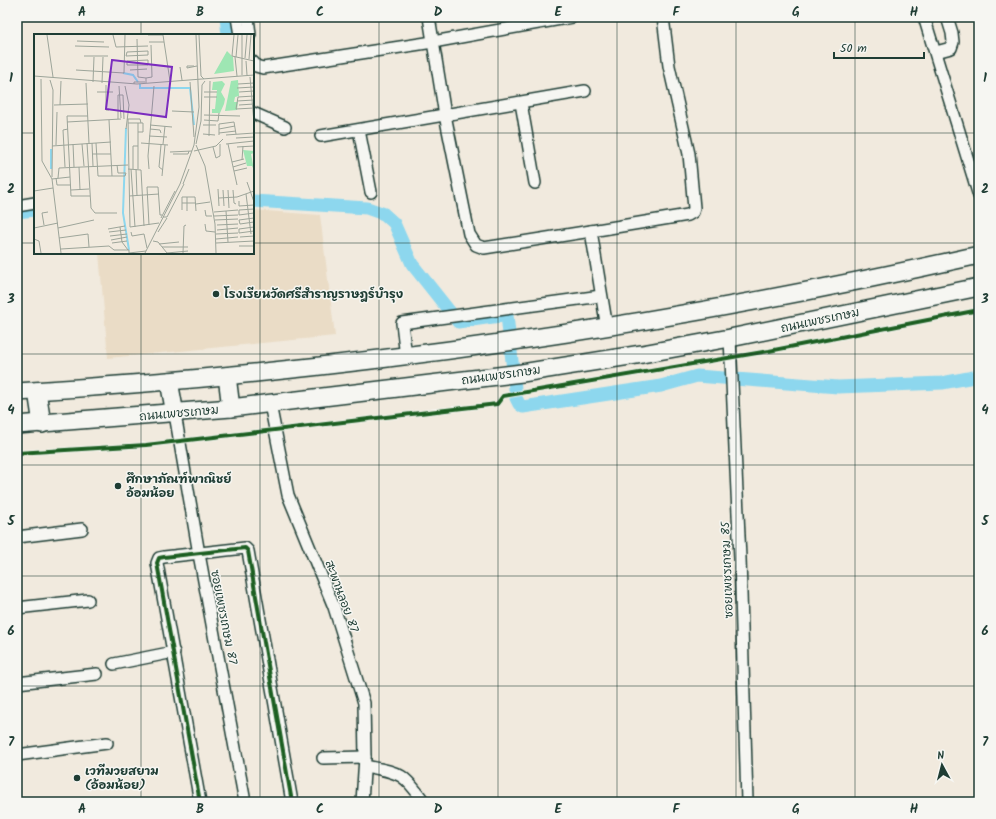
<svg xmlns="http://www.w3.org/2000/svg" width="996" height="819" font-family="Kalam,'Playpen Sans Thai',sans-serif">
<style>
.built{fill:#eadcc6}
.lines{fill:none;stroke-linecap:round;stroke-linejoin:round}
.canal{stroke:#8dd7ee;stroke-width:13}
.minor-casing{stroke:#1f3d34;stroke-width:14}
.primary-casing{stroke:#1f3d34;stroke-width:20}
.minor{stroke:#f6f6f2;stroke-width:11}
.primary{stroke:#f6f6f2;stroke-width:17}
.cycleway-casing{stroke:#f6f6f2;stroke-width:6}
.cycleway{stroke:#1b5e20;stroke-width:4}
.grid{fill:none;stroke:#1f3d34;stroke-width:1;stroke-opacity:0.55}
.poi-dot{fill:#1f3d34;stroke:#f6f6f2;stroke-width:1.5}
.labels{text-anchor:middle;stroke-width:3;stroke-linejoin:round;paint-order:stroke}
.poi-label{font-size:12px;font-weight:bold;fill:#1f3d34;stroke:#f6f6f2;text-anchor:start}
.street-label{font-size:12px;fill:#1f3d34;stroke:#f6f6f2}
.inset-river{fill:none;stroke:#8dd7ee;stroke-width:2}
.inset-road{fill:none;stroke:#9da59a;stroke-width:1}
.view{fill:#7b2cbf;fill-opacity:0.15;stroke:#7b2cbf;stroke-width:2}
.inset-edge{fill:none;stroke:#1f3d34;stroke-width:2}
.neatline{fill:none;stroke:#1f3d34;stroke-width:1.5}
.grid-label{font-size:13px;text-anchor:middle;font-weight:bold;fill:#1f3d34}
</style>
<rect width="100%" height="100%" fill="#f1eade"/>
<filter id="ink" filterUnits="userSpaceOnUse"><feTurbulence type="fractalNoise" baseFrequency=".025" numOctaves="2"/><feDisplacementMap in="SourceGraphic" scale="8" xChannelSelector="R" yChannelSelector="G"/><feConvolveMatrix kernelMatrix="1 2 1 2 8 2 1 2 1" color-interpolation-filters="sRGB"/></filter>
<g filter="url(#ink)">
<path class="built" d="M253 210 320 215 335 336 108 358 99 253H253Z"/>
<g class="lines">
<g class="canal">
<path d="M226 17 228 35"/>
<path d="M253 201 367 208 384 214 394 223 412 264 458 322 507 315 516 398 519 404 523 407 661 386 697 376 838 387 942 383 979 376"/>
<path d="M17 212 35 210"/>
</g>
<g class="minor-casing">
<g id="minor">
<path d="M237 17 240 35"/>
<path d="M248 17 250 35"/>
<path d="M429 17 445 115 469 234 476 245 484 248 591 231 607 328"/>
<path d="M924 17 979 196"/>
<path d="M936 52 951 48 953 42 952 33 947 17"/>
<path d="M253 62 256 66 263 68 433 42 572 17"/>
<path d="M521 103 535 183"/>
<path d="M253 113 285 127"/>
<path d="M359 130 371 192"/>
<path d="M321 136 585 91"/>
<path d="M17 206 35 203"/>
<path d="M591 231 688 215 693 212 694 208 689 154 669 66 663 17"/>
<path d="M730 338 740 558 747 802"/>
<path d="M406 357 402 323 601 296"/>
<path d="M270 404 288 495 334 607 364 703 365 757 362 802"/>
<path d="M175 414 199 554 245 802"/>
<path d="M17 537 82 529"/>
<path d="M17 608 88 600"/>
<path d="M114 664 174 652"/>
<path d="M17 683 97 674"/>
<path d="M17 755 107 743"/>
<path d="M323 758 365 757"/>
<path d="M365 766C400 773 403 772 424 802"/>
<path d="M200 802 157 563 159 558 164 557 245 548 248 551 292 802"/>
</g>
</g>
<g class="primary-casing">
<g id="primary">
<path d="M227 376 231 408"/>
<path d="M169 381 175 414"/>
<path d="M37 391 42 424"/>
<path d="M17 392C341 373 662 326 979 255"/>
<path d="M17 425 231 408 522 373 642 354 730 338 979 287"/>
</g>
</g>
<use href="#minor" class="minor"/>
<use href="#primary" class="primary"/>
<g class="cycleway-casing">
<g id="cycleway">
<path d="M17 453 146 445 497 404 503 396 769 351 979 310"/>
<path d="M200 802 157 563 159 558 164 557 245 548 248 551 292 802"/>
</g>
</g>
<use href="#cycleway" class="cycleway"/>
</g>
</g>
<path class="grid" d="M141 17V35M260 17V802M379 17V802M498 17V802M617 17V802M736 17V802M855 17V802M17 133H35M253 133H979M17 243H35M253 243H979M141 253V802M17 354H979M17 465H979M17 576H979M17 686H979"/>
<g class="poi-dot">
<circle cx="216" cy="294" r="4"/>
<circle cx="118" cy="486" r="4"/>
<circle cx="77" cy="778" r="4"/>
</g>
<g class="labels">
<g class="poi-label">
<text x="224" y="298">โรงเรียนวัดศรีสําราญราษฎร์บํารุง</text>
<text x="126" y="483">ศึกษาภัณฑ์พาณิชย์<tspan x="126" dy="14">อ้อมน้อย</tspan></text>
<text x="85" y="775">เวทีมวยสยาม<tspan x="85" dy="14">(อ้อมน้อย)</tspan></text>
</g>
<g class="street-label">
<text transform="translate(820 320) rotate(-12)" y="4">ถนนเพชรเกษม</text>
<text transform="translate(501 375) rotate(-8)" y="4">ถนนเพชรเกษม</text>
<text transform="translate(179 413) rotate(-5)" y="4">ถนนเพชรเกษม</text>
<text transform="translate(727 570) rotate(-92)" y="4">ซอยเพชรเกษม 85</text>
<text transform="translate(342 596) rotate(70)" y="4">สะพานลอย 87</text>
<text transform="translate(224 617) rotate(79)" y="4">ซอยเพชรเกษม 87</text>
</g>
</g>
<g transform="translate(34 34)">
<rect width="220" height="220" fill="#f1eade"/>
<path d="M193 17 199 23 200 37 180 40ZM204 46 205 62 201 63 200 68H204L203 76 191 77 197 47ZM188 47 191 50 187 58 191 65 190 70 186 79H178V75H181L183 56H178L179 48ZM209 116 220 117V119L217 120 220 136 218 132H213Z" fill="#9ee6b3"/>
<path class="inset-river" d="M89 39 99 41 104 48M106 50V54H156L160 91M92 94 89 179 95 216M17 135V115"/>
<path class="inset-road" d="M13 1 19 43M79 1 82 13 114 12M114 1H129M129 1 136 47M165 1 167 42 170 45M200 1 198 22 220 27M103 5 104 43 112 44V49M43 7 70 8M115 8H130M41 12 75 13M114 17V21L92 22 93 18ZM50 22H74M201 23 203 42M202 23 204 1M211 24 213 1M215 25 217 1M114 26V31H93V27ZM212 27 213 41M160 32H153V34L163 32M146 33 148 46M42 36 90 39 91 1M96 36 113 35M208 41V1M0 42 103 50 220 41M216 43 220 89M112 44 118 43 117 11M7 45 8 127 18 145 27 219M16 46 19 56 18 143M59 48 60 23M156 48 160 103M52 49 55 109M68 49 69 23M100 50V48H111M204 50 220 49M72 51V76H75M85 52 87 84M91 52 95 71 92 95M203 54 220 53M63 58H79M170 58H183M205 58 220 57M220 62 204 63 202 75 220 74M170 63H183M203 67 220 66M20 71 54 70M26 71 27 47M205 71 220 70M138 77 160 78M170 81 206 82M54 82H33L37 162H56M84 85V61H89L90 85M93 85H106L107 89M94 85 96 193 125 189M75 86 78 142M170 86 184 87 185 79M33 88 87 85M94 89H109V98H104M104 89V135M116 91 138 93M169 91H182M116 95 126 96 127 99M185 95 201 92M185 99 202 97M169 100 181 101M185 101V90L200 88 202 100M192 101 220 99M115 102 133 103M175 102 176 47M202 104 220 103M53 109 57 174 61 179H83M58 109 59 132M62 109 64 142H91L92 139M107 109 134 111M39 110 40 133M48 110 50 132M129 110 131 92M162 110 167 87 168 51 171 47M192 110 220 107M194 110 203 151M22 111 23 78M127 111 125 133 129 136M162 111 171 132 181 190 182 219M18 112 77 108M179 113 182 124 186 122V110M203 113 220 112M160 117 182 112 189 105M136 118 158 117M58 120H77M139 120H154L155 117M208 126 209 112M198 128 210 125M83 131 84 139H92M31 133 29 96 34 95M45 133 46 156M199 133 212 129M94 135 107 136 110 192M97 135 101 193M99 135V112H104M102 135 103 162M115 135 114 122 120 52M200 137 213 134M128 142 131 111M22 144 23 151H37M24 144 25 134 94 131M18 145 36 143M213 148 220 168M149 150 155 135M184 155 185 172M37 156 55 155M189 156 190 172M194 156 195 174M199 156 200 169 202 170M0 157 19 154M212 160 217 200M95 162 125 160M153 163V177M185 164 203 163 220 157M205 167V172L220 171M148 169H162M162 170 176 168M220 175 205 176V181L220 179M148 176V163H161L162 177M171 176 172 182H178M192 177 194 208M180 178 204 176M180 182 204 181M129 183H133L150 150M127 184 141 157M220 184 205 186 206 190 220 188M181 186 204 185M171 190 172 197 181 198M10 191 8 179 14 178M115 191 113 153H124L126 181H128M183 191 204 190M86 193 88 208 94 216M220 193 205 195V199L220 197M0 194 24 189M24 194 60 186M74 195 91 192M183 196 204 194M75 198 92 196M97 198 98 202 110 200 113 214M124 198 133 184M182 200 204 199M76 202 93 200M206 203 220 202M25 204 54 200 55 213M0 205 5 207 7 219M182 205 204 203M77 206 93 203M119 207 124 208 133 219 154 217M78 209 93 207M182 209 220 207M125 210 145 208M205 212H220M128 213H154M27 215 75 212 80 216H95V219M95 219 112 217M111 219 146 150 160 111 165 73 162 1M149 219 150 192 152 191"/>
<path class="view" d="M78 26 138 33 132 83 72 75Z"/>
<rect width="220" height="220" class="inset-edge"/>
</g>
<rect width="996" height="819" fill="none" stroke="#f6f6f2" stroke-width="44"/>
<g transform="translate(942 765) rotate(353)" stroke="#f6f6f2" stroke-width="3" paint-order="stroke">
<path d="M0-3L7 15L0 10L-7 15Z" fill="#1f3d34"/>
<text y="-6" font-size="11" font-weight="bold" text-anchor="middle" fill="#1f3d34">N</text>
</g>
<path d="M834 52v6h90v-6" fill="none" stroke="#1f3d34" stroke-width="2"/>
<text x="840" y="52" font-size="12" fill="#1f3d34" stroke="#f6f6f2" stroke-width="3" paint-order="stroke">50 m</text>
<rect x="22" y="22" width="952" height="775" class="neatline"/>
<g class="grid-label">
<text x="82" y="16">A</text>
<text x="200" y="16">B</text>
<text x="320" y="16">C</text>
<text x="438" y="16">D</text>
<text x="558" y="16">E</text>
<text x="676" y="16">F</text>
<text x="796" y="16">G</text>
<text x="914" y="16">H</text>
<text x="11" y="82">1</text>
<text x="985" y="82">1</text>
<text x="11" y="193">2</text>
<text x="985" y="193">2</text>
<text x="11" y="303">3</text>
<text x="985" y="303">3</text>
<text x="11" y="414">4</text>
<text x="985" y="414">4</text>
<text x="11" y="525">5</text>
<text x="985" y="525">5</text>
<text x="11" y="635">6</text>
<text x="985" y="635">6</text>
<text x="11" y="746">7</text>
<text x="985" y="746">7</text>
<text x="82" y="813">A</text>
<text x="200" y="813">B</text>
<text x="320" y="813">C</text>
<text x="438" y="813">D</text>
<text x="558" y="813">E</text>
<text x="676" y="813">F</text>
<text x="796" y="813">G</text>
<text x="914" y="813">H</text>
</g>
</svg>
